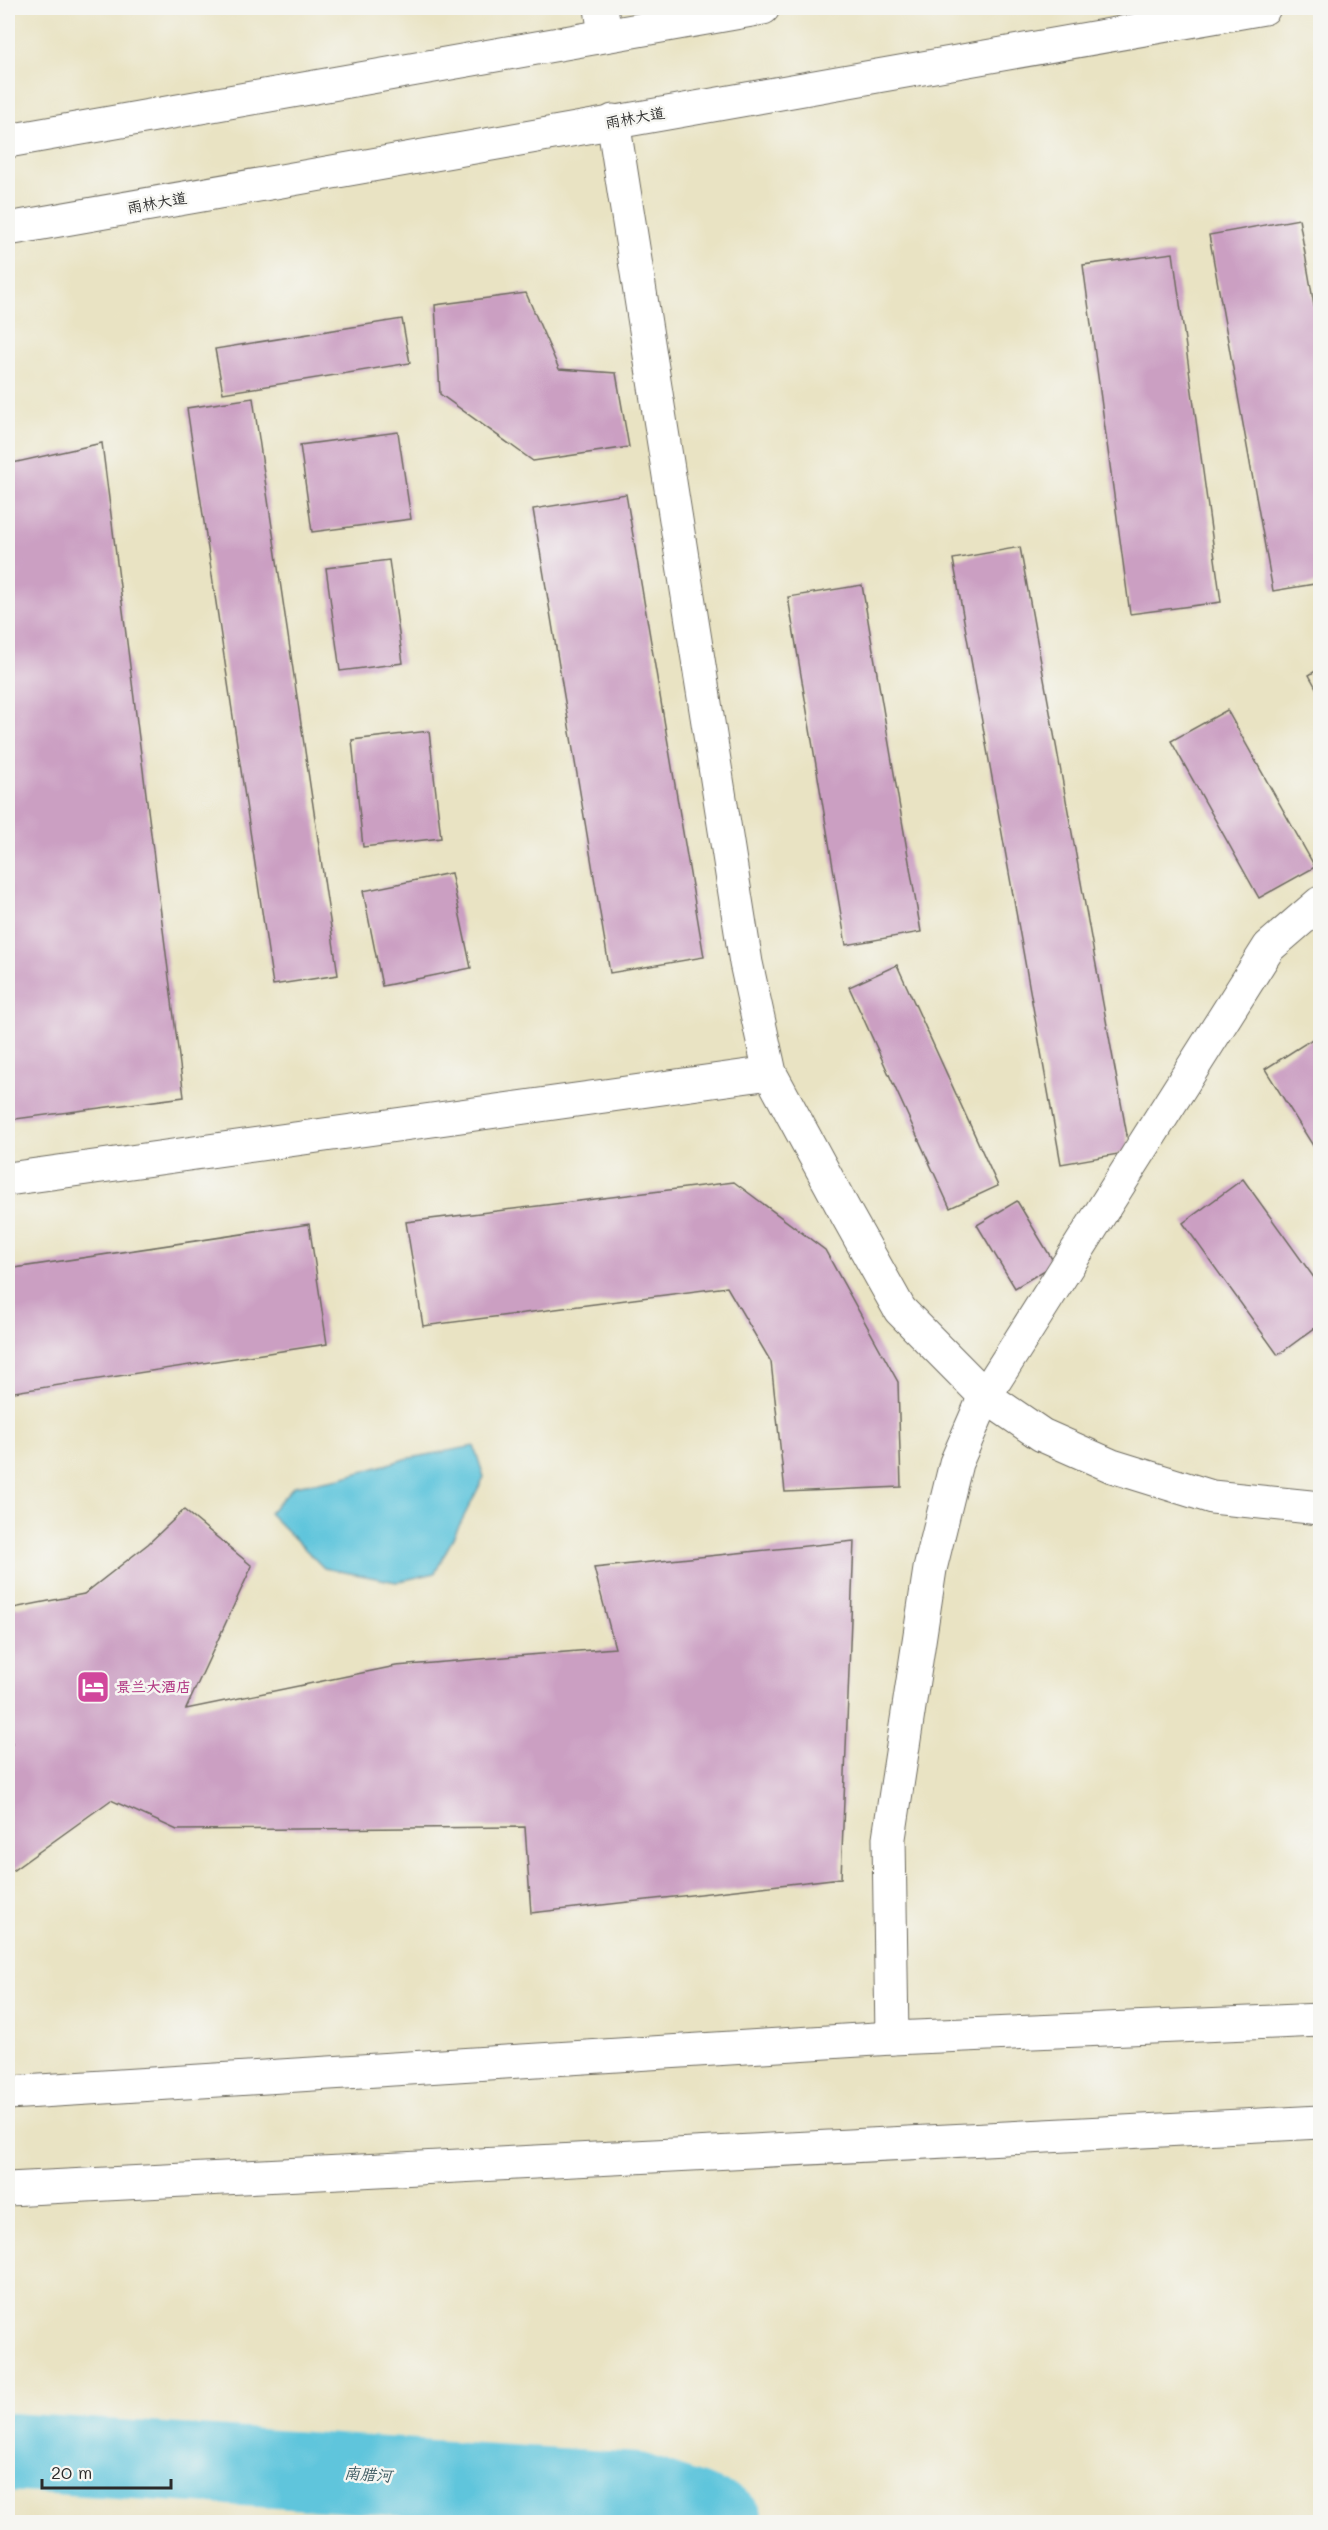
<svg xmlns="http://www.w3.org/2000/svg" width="1328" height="2530" font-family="Mali,'LXGW WenKai TC',sans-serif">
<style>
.water{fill:#5fc5dc;stroke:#457884;stroke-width:1.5}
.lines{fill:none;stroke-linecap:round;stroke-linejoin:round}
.river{stroke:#5fc5dc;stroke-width:78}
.building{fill:#cb9fc2}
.street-casing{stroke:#6e6b60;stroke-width:35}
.secondary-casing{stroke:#6e6b60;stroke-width:35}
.highway-casing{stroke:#6e6b60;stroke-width:35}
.street{stroke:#fff;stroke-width:33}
.secondary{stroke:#fff;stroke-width:33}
.highway{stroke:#fff;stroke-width:33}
.labels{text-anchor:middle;stroke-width:5;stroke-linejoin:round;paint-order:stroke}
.street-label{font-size:15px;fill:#2b2b2b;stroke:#f6f6f2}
.hotel-label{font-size:15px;font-weight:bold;fill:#b23c85;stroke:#f6f6f2;text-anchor:start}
.water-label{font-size:16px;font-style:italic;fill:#3b5960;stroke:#f6f6f2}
</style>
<rect width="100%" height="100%" fill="#f6f6f2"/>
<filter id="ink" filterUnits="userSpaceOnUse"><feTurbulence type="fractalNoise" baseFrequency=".0167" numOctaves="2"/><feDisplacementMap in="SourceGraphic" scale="12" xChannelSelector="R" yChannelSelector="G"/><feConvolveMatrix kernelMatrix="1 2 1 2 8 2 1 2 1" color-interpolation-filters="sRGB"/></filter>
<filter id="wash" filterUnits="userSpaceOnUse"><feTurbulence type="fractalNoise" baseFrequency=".008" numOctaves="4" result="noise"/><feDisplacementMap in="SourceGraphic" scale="24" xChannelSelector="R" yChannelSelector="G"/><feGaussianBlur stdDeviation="1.35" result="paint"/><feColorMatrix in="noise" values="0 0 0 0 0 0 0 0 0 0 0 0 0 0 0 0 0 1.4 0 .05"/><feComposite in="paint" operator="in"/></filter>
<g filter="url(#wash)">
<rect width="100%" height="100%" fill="#e9e3c3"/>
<path class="water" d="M474 1446 484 1477 435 1573 396 1582 324 1568 269 1513 294 1486 341 1478 405 1459Z"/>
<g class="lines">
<path class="river" d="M8 2452 637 2492 723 2522"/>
</g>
<g id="blocks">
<g class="building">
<path d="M1299 219 1320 340V583L1273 591 1209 235Z"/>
<path d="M1173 253 1221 602 1130 614 1083 265Z"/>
<path d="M526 293 559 369 616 373 629 447 533 461 440 394 435 305Z"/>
<path d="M402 319 410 363 223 393 215 349Z"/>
<path d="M253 398 338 975 273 985 187 408Z"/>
<path d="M398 432 411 519 312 532 300 445Z"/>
<path d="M102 443 184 1097 8 1120V464Z"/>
<path d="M626 494 704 957 610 973 533 509Z"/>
<path d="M1020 547 1130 1152 1061 1164 953 559Z"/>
<path d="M389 560 403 663 340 671 326 568Z"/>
<path d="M862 585 921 932 846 945 788 597Z"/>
<path d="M1320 668V695L1309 675Z"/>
<path d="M1227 710 1315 867 1259 898 1171 741Z"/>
<path d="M429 731 441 838 363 847 352 740Z"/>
<path d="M451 873 471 968 382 986 363 891Z"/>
<path d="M897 965 998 1186 950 1208 849 987Z"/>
<path d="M1320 1034V1157L1265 1069Z"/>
<path d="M1243 1179 1320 1286V1324L1278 1355 1183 1223Z"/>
<path d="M734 1182 825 1250 898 1382 901 1487 785 1492 771 1362 727 1287 423 1326 406 1222Z"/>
<path d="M1017 1201 1055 1264 1015 1288 977 1225Z"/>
<path d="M309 1224 327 1344 8 1393V1269Z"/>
<path d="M184 1510 252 1566 186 1709 396 1666 615 1648 594 1568 854 1541 841 1878 531 1913 525 1827 177 1830 111 1800 8 1874V1751L12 1744 8 1740V1609L84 1594 148 1544Z"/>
</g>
</g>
</g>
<g filter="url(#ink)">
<use href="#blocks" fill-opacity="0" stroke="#6e6b60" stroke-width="1.5"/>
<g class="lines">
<g class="street-casing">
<g id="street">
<path d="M601 8 605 35"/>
<path d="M613 121 746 963 770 1073 848 1217 900 1310 985 1396 1042 1435 1112 1466 1212 1497 1320 1508"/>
<path d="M8 1179 770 1073"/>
<path d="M892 2038 889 1838 930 1569 956 1463 985 1396 1269 947 1320 903"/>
</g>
</g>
<g class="secondary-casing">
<g id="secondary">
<path d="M8 2093 892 2038 1320 2020"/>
<path d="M8 2189 1320 2122"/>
</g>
</g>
<g class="highway-casing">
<g id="highway">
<path d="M8 141 763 8"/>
<path d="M8 229 1264 8"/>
</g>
</g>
<use href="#street" class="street"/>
<use href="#secondary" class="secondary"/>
<use href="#highway" class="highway"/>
</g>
</g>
<defs>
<g id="hotel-square" transform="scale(1.725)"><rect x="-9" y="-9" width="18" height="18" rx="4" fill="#d1479c" stroke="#f6f6f2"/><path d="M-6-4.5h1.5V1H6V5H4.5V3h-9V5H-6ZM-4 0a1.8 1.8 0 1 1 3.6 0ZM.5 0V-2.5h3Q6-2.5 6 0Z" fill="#fff"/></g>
</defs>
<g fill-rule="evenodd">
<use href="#hotel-square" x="93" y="1687"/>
</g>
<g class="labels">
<g class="street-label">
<text transform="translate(635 118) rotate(-10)" y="5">雨林大道</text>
<text transform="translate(157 203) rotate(-10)" y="5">雨林大道</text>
</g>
<g class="hotel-label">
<text x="116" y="1692">景兰大酒店</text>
</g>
<g class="water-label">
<text transform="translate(368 2474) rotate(4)" y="6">南腊河</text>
</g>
</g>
<rect width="1328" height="2530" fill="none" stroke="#f6f6f2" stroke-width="30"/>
<path d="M42 2479v9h129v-9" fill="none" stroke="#2b2b2b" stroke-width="3"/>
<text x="51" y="2479" font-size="18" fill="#2b2b2b" stroke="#f6f6f2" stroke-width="4.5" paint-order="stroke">20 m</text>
</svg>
